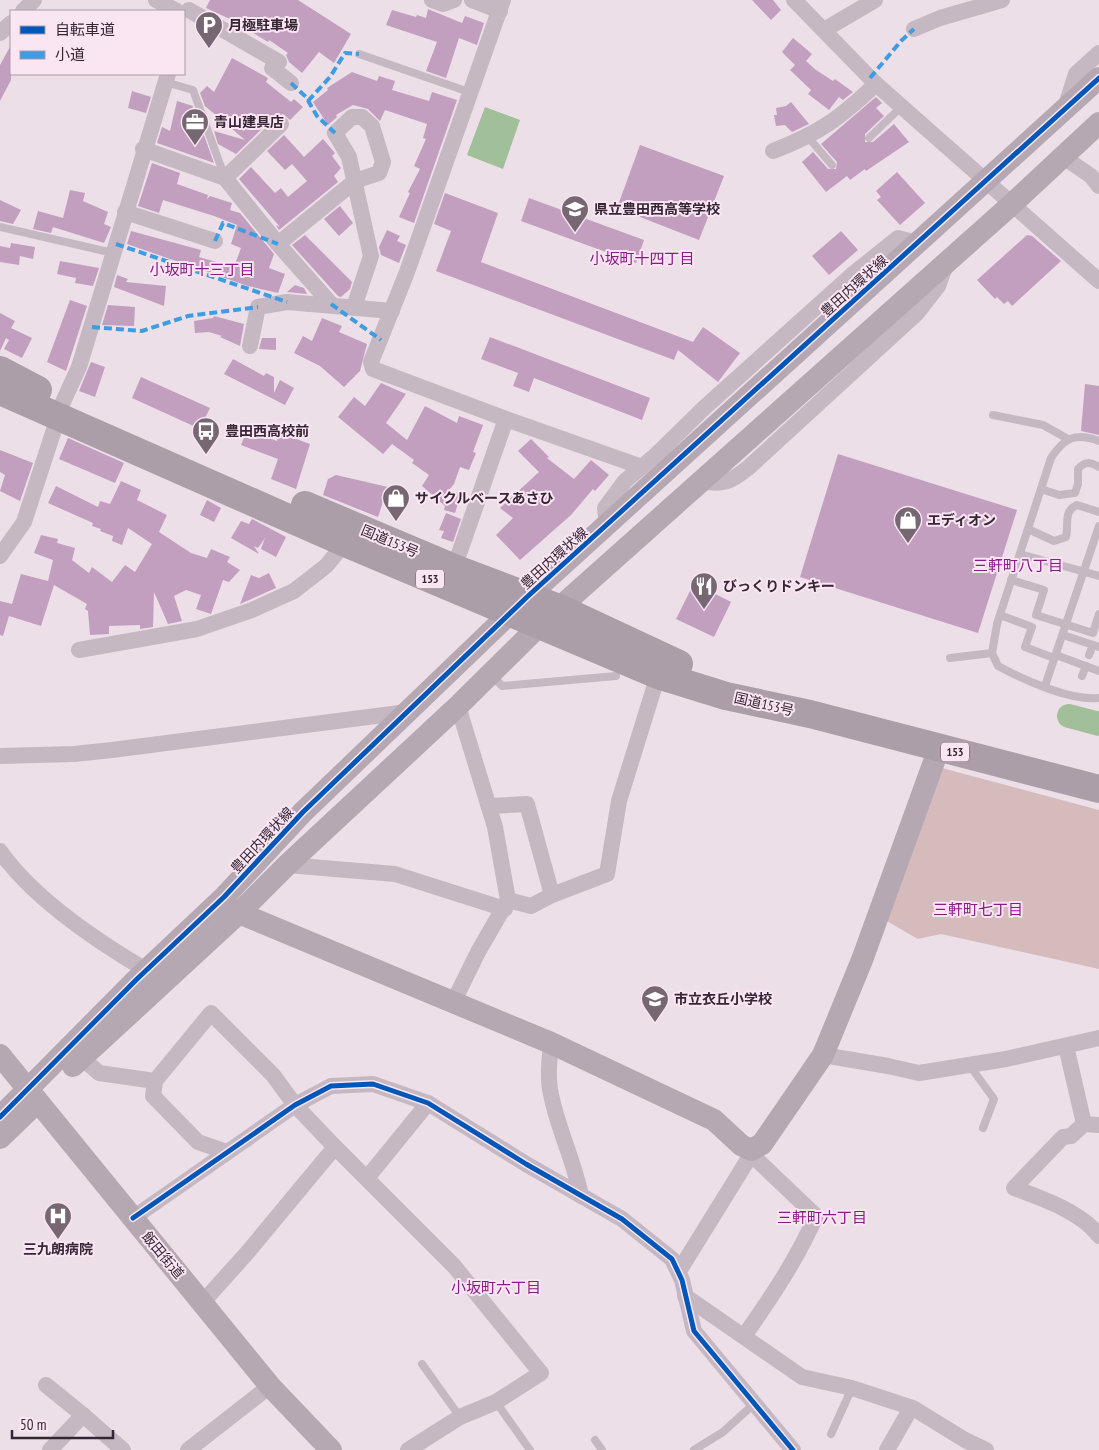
<svg xmlns="http://www.w3.org/2000/svg" width="1099" height="1450" font-family="'PT Sans Narrow','Noto Sans JP',sans-serif">
<style>
.green{fill:#d5bbbc}
.water{fill:#a1bf98}
.lines{fill:none;stroke-linecap:round;stroke-linejoin:round}
.river{stroke:#a1bf98;stroke-width:24}
.building{fill:#c29fbe}
.lane{stroke:#c5b8c2;stroke-width:8}
.street{stroke:#c5b8c2;stroke-width:16}
.secondary{stroke:#b6a8b3;stroke-width:22}
.highway{stroke:#ac9ea8;stroke-width:28}
.quiet{stroke:#3e9ce2;stroke-width:4;stroke-dasharray:8 4;stroke-linecap:butt}
.cycleway-casing{stroke:#fae5f3;stroke-width:8}
.cycleway{stroke:#0057b8;stroke-width:5}
.labels{text-anchor:middle;stroke-width:4;stroke-linejoin:round;paint-order:stroke}
.shield{fill:#fae5f3;stroke:#715f6d;stroke-width:1}
.shield-label{font-size:12px;font-weight:bold;fill:#362634}
.poi-label{font-size:14px;font-weight:bold;fill:#362634;stroke:#fae5f3;text-anchor:start}
.street-label{font-size:14px;fill:#362634;stroke:#fae5f3}
.neighbourhood-label{font-size:15px;fill:#891b86;stroke:#fae5f3}
</style>
<rect width="100%" height="100%" fill="#eddfe8"/>
<path class="green" d="M938 767 1099 810V969L941 934 918 939 885 920Z"/>
<path class="water" d="M485 107 520 120 503 169 467 155Z"/>
<g class="lines">
<path class="river" d="M1069 716 1099 724"/>
</g>
<g class="building">
<path d="M210 0H298L351 34 334 63 319 52 302 73 289 62 286 55 288 53 269 40 268 42 232 20 206 8Z"/>
<path d="M752 0H773L781 10 771 20Z"/>
<path d="M428 9 462 23 465 16 484 23 477 45 459 38 446 78 426 71 437 42 386 25 392 10 416 17 417 15 426 18Z"/>
<path d="M793 38 812 54 806 61 816 70 833 81 835 79 853 92 843 100 839 97 829 110 808 94 811 90 790 70 795 65 782 52Z"/>
<path d="M11 45V80L0 101V65Z"/>
<path d="M232 58 268 78 266 82 291 102 294 99 303 107 290 120 283 114 274 117 236 154 218 144 214 131 245 140 205 106 200 93 207 86 214 92Z"/>
<path d="M352 72 377 81 379 76 395 81 392 90 429 101 432 92 457 100 414 223 399 217 410 193 408 192 420 169 414 166 426 139 423 138 427 124 385 110 380 121 368 109 353 105 336 115 337 117 328 125 313 102 328 90 327 88Z"/>
<path d="M132 91 151 97 146 113 128 108Z"/>
<path d="M876 97 882 103 876 108 884 116 865 134V142H873L894 124 909 142 866 171 865 169 850 180 847 176 826 192 802 162 813 152 828 169H836L837 162 821 144Z"/>
<path d="M177 101 193 106 188 124 201 127 214 163 157 143 162 127 170 131Z"/>
<path d="M791 102 809 124 792 132 785 125 776 126 774 115H777L776 108 786 106Z"/>
<path d="M284 135 304 157 323 139 335 153 332 156 341 168 334 176 338 182 279 230 276 225 280 227 239 179 251 167 275 193 281 188 288 197 307 181 292 164 285 170 267 151Z"/>
<path d="M640 145 724 176 699 240 617 208Z"/>
<path d="M152 163 180 173 177 184 208 195 207 199 210 196 232 203 230 210 240 213 274 254 269 268 285 274 278 293 248 286 127 244 131 231 201 250 199 257 234 267 241 248 231 244 237 225 214 216 163 200 159 213 138 206Z"/>
<path d="M897 172 925 203 900 225 877 200 881 197 876 191Z"/>
<path d="M70 190 85 193 83 201 108 212 104 224 111 227 104 243 53 227 51 233 33 229 38 211 63 218Z"/>
<path d="M445 193 498 213 481 262 693 342 703 327 740 353 718 382 678 350 674 360 436 271 451 231 434 224Z"/>
<path d="M529 198 644 240 636 263 521 221Z"/>
<path d="M0 200 21 210 13 224 0 221Z"/>
<path d="M340 206 353 223 339 236 324 219Z"/>
<path d="M387 230 400 236 397 241 406 245 399 263 381 255 379 247Z"/>
<path d="M841 231 858 250 829 275 812 256Z"/>
<path d="M305 235 352 282 350 289 341 297 338 296 292 245Z"/>
<path d="M1027 235 1032 236 1061 261 1012 306 1008 301 1004 304 997 297 995 299 977 280Z"/>
<path d="M11 243 35 247 33 259 20 256 19 265 0 262V246L10 248Z"/>
<path d="M60 261 99 268 93 286 75 283 76 278 57 274Z"/>
<path d="M117 275 128 279 126 282 166 286 164 306 114 287Z"/>
<path d="M295 285 304 288 307 294 287 292Z"/>
<path d="M70 300 87 306 66 371 47 362Z"/>
<path d="M108 305 135 307 134 326 102 325Z"/>
<path d="M0 313 15 321 11 328 32 338 22 358 4 349 9 340 6 338 0 351Z"/>
<path d="M214 316 244 324 240 346 220 337 222 336 209 332 195 333 194 321 213 318Z"/>
<path d="M322 318 342 326 339 332 367 344 360 371 344 387 320 366 294 353 303 336 312 341Z"/>
<path d="M490 337 650 398 642 420 534 378 529 392 513 386 518 373 481 359Z"/>
<path d="M262 338H276V350L259 349Z"/>
<path d="M233 359 264 376 266 373 274 377V393L280 380 294 388 285 405 224 374Z"/>
<path d="M91 362 105 367 95 397 79 391Z"/>
<path d="M141 377 210 408 200 429 132 398Z"/>
<path d="M381 383 406 394 386 423 407 440 425 406 457 423 459 416 483 425 473 452 476 453 469 470 460 467 454 484 449 490 461 494 455 513 444 510 445 506 422 486 429 475 412 463 414 460 392 444 383 454 338 417 354 397 365 406Z"/>
<path d="M1085 384 1099 386V435L1081 431Z"/>
<path d="M247 430 277 441 280 433 310 444 296 489 271 479 278 459 241 445Z"/>
<path d="M68 438 124 463 115 483 59 459Z"/>
<path d="M531 439 549 457 547 458 574 479 591 460 609 475 595 491 593 489 571 515 520 560 496 535 513 518 500 508 539 472 518 451Z"/>
<path d="M0 450 33 463 20 501 0 491 5 475 0 472Z"/>
<path d="M838 454 1017 510 978 633 800 577Z"/>
<path d="M336 475 388 487 378 517 323 495 328 479Z"/>
<path d="M121 481 141 490 137 500 167 515 159 532 191 553 207 558 211 549 230 557 227 562 240 570 229 582 223 580 211 614 196 609 201 595 186 590 174 596 182 621 168 624 154 592 153 627 140 629V625L109 626V634L90 635 88 611 85 609 87 604 54 585 41 626 9 616 3 636 0 635V601L12 604 21 574 48 581 53 560 34 553 41 535 58 539 57 543 75 548 72 560 89 573 92 567 112 582 125 565 135 572 152 544 128 528 122 545 112 541 113 536 100 531 101 529 92 526 93 523 48 503 56 486 98 507 100 501 110 504Z"/>
<path d="M207 500 221 508 214 522 200 515Z"/>
<path d="M446 513 461 519 453 542 441 538 444 531 439 530Z"/>
<path d="M252 519 286 537 276 557 261 549 265 538 258 548 254 546 259 554 231 538 241 521 249 524Z"/>
<path d="M269 573 276 588 240 604 251 575 259 578Z"/>
<path d="M694 583 731 602 714 637 676 619Z"/>
</g>
<g class="lines">
<g class="lane">
<path d="M359 54 472 93"/>
<path d="M165 82 193 90 225 178"/>
<path d="M808 137 832 165"/>
<path d="M869 138 902 106"/>
<path d="M0 227 113 253"/>
<path d="M993 415 1043 425 1068 439"/>
<path d="M1099 441C1075 432 1064 438 1051 458L997 624 992 653 998 666C1024 680 1070 701 1099 698"/>
<path d="M1041 489 1059 495 1075 493 1078 484V469C1085 461 1090 462 1099 467"/>
<path d="M1028 529 1054 541 1066 537C1069 524 1063 511 1077 505L1099 512"/>
<path d="M1020 554 1099 576"/>
<path d="M1011 580 1044 590 1036 615 1093 633 1099 614"/>
<path d="M1000 615 1032 627 1025 647 1054 658"/>
<path d="M1063 635 1099 647"/>
<path d="M1056 655 1099 671"/>
<path d="M1089 655 1093 645"/>
<path d="M950 658 992 653"/>
<path d="M492 675 502 686 616 676"/>
<path d="M1082 676 1086 666"/>
<path d="M1045 686 1099 526"/>
<path d="M970 1066 994 1099 983 1128"/>
<path d="M422 1364 460 1417"/>
<path d="M496 1402 530 1450"/>
<path d="M831 1434 852 1388"/>
<path d="M595 1440 602 1450"/>
<path d="M694 1450 723 1432 755 1403"/>
</g>
<g class="street">
<path d="M156 0 177 11"/>
<path d="M432 0 443 4 454 0"/>
<path d="M472 0 500 11"/>
<path d="M794 0 876 84 1099 281"/>
<path d="M189 10 279 62 272 68 291 83"/>
<path d="M23 11 34 0"/>
<path d="M914 29 940 18 1002 0"/>
<path d="M824 30 875 0"/>
<path d="M0 33 11 23"/>
<path d="M1065 108 1076 74 1099 53"/>
<path d="M143 149 225 178 278 244 331 304"/>
<path d="M773 151C820 133 840 118 876 84"/>
<path d="M1062 156 1091 176 1099 186"/>
<path d="M225 178 281 124"/>
<path d="M125 212 215 241"/>
<path d="M278 244 355 181 379 173 383 162 372 126 362 117H352L335 133 349 157 371 256 354 307"/>
<path d="M250 346 258 307 287 302 392 311"/>
<path d="M506 419 642 467"/>
<path d="M706 478 709 482C726 485 735 478 748 468L917 313 938 286 946 264"/>
<path d="M607 525 605 508 625 481 657 454 704 408 853 274 898 238 918 243"/>
<path d="M0 556 24 522 63 402 79 367 168 74"/>
<path d="M454 568 506 419 373 369 371 362 407 272 503 0"/>
<path d="M79 650 197 629 252 610 294 591 326 566 345 543"/>
<path d="M0 756 74 754 112 750 407 712"/>
<path d="M489 806 527 804 552 895 531 906 508 900"/>
<path d="M0 851C33 898 97 941 146 970"/>
<path d="M287 865 395 874 505 909"/>
<path d="M552 895 607 874 619 801 658 675"/>
<path d="M454 1001 478 952 508 900 495 827 458 706"/>
<path d="M551 1043C550 1057 547 1074 550 1089 556 1126 574 1159 581 1196"/>
<path d="M1066 1046 1084 1124"/>
<path d="M823 1055 888 1066 919 1073 1006 1059 1099 1038"/>
<path d="M81 1057 99 1073 155 1081 211 1013 273 1075 295 1105 335 1147 247 1253 202 1303"/>
<path d="M155 1081 153 1096 198 1142 227 1152"/>
<path d="M1099 1125 1084 1124 1071 1136 1063 1137 1014 1188C1041 1198 1082 1212 1099 1236"/>
<path d="M335 1147 454 1266 541 1373 496 1402 460 1417 408 1450"/>
<path d="M367 1178 428 1103"/>
<path d="M133 1218 295 1105 331 1086 373 1084 428 1103 526 1164 622 1219 672 1259 682 1280 694 1331 793 1450"/>
<path d="M679 1271 749 1158 751 1150"/>
<path d="M685 1296 802 1377 852 1388 913 1408 965 1440 986 1450"/>
<path d="M744 1336C771 1298 797 1259 816 1216L755 1158 751 1150"/>
<path d="M46 1385 83 1415"/>
<path d="M50 1450 83 1415 123 1450"/>
<path d="M188 1450 270 1386"/>
<path d="M887 1450 911 1408"/>
</g>
<g class="secondary">
<path d="M227 908 551 1043 714 1120 741 1145 751 1150 762 1144 823 1055 862 960 939 748"/>
<path d="M0 1055 270 1386 331 1450"/>
<path d="M73 1066 239 913 287 865 458 706 540 625 1011 205 1099 123"/>
<path d="M0 1117 137 979 224 897 303 812 527 597 1099 78"/>
<path d="M0 1138 29 1110"/>
</g>
<g class="highway">
<path d="M0 370 38 390"/>
<path d="M0 391 345 543 658 675 726 696 810 714 1099 789"/>
<path d="M305 505 454 568 559 608 679 664"/>
</g>
<g class="quiet">
<path d="M870 78 901 41 914 29"/>
<path d="M291 83 306 97 317 116 335 133"/>
<path d="M308 101 330 77 345 53 359 54"/>
<path d="M215 241 223 223 278 244"/>
<path d="M116 244 287 302"/>
<path d="M331 304 381 340"/>
<path d="M92 327 142 331 188 316 258 307"/>
</g>
<g class="cycleway-casing">
<g id="cycleway">
<path d="M0 1117 137 979 224 897 303 812 527 597 1099 78"/>
<path d="M133 1218 295 1105 331 1086 373 1084 428 1103 526 1164 622 1219 672 1259 682 1280 694 1331 793 1450"/>
</g>
</g>
<use href="#cycleway" class="cycleway"/>
</g>
<defs>
<g id="parking-pin" transform="scale(1.4375)"><path d="M0 17L-7.5 6A9.5 9.5 0 1 1 7.5 6Z" fill="#766773" stroke="#fae5f3"/><path d="M-3.5-5.5H1a3.5 3.5 0 0 1 0 7H-1V5.5H-3.5ZM-1-3.4V-.6H.8a1.4 1.4 0 0 0 0-2.8Z" fill="#fff"/></g>
<g id="office-pin" transform="scale(1.4375)"><path d="M0 17L-7.5 6A9.5 9.5 0 1 1 7.5 6Z" fill="#766773" stroke="#fae5f3"/><path d="M-6-3h4V-5.5h4V-3h4V5H-6ZM-1-4.5V-3h2v-1.5ZM-6 0V1H6V0Z" fill="#fff"/></g>
<g id="school-pin" transform="scale(1.4375)"><path d="M0 17L-7.5 6A9.5 9.5 0 1 1 7.5 6Z" fill="#766773" stroke="#fae5f3"/><path d="M0-5L7-2L0 1L-7-2ZM-4 1L0 2.5L4 1V4Q0 6-4 4Z" fill="#fff"/></g>
<g id="bus-pin" transform="scale(1.4375)"><path d="M0 17L-7.5 6A9.5 9.5 0 1 1 7.5 6Z" fill="#766773" stroke="#fae5f3"/><path d="M-5-6H5V4H4V6H2V4H-2V6H-4V4H-5ZM-3.5-4V0h7V-4ZM-3.5 1.2v1.5H-2V1.2ZM2 1.2v1.5H3.5V1.2Z" fill="#fff"/></g>
<g id="shop-pin" transform="scale(1.4375)"><path d="M0 17L-7.5 6A9.5 9.5 0 1 1 7.5 6Z" fill="#766773" stroke="#fae5f3"/><path d="M-5-2.5h2.3a2.7 3.5 0 0 1 5.4 0H5L5.5 6h-11ZM-1.5-2.5h3a1.5 2.3 0 0 0-3 0Z" fill="#fff"/></g>
<g id="restaurant-pin" transform="scale(1.4375)"><path d="M0 17L-7.5 6A9.5 9.5 0 1 1 7.5 6Z" fill="#766773" stroke="#fae5f3"/><path d="M-5-6h1v4h1v-4h1v4h1v-4h1v5L-1.5 .5V6h-2V.5L-5-1ZM5-6V6H3V1.5H1.5Q1.5-4 5-6Z" fill="#fff"/></g>
<g id="hospital-pin" transform="scale(1.4375)"><path d="M0 17L-7.5 6A9.5 9.5 0 1 1 7.5 6Z" fill="#766773" stroke="#fae5f3"/><path d="M-5-5h3v3.5h4V-5h3V5h-3V1.5h-4V5h-3Z" fill="#fff"/></g>
</defs>
<g fill-rule="evenodd">
<use href="#parking-pin" x="209" y="25"/>
<use href="#office-pin" x="195" y="122"/>
<use href="#school-pin" x="575" y="209"/>
<use href="#bus-pin" x="206" y="431"/>
<use href="#shop-pin" x="396" y="498"/>
<use href="#shop-pin" x="908" y="520"/>
<use href="#restaurant-pin" x="704" y="586"/>
<use href="#school-pin" x="655" y="999"/>
<use href="#hospital-pin" x="58" y="1216"/>
</g>
<g class="labels">
<g class="shield">
<rect x="416" y="569.5" width="28" height="19" rx="4"/>
<rect x="941" y="742.5" width="28" height="19" rx="4"/>
</g>
<g class="shield-label">
<text x="430" y="583">153</text>
<text x="955" y="756">153</text>
</g>
<g class="poi-label">
<text x="228" y="30">月極駐車場</text>
<text x="214" y="127">青山建具店</text>
<text x="594" y="214">県立豊田西高等学校</text>
<text x="225" y="436">豊田西高校前</text>
<text x="415" y="503">サイクルベースあさひ</text>
<text x="927" y="525">エディオン</text>
<text x="723" y="591">びっくりドンキー</text>
<text x="674" y="1004">市立衣丘小学校</text>
<text x="58" y="1254" text-anchor="middle">三九朗病院</text>
</g>
<g class="street-label">
<text transform="translate(854 286) rotate(-42)" y="5">豊田内環状線</text>
<text transform="translate(390 541) rotate(23)" y="5">国道153号</text>
<text transform="translate(554 558) rotate(-42)" y="5">豊田内環状線</text>
<text transform="translate(764 704) rotate(13)" y="5">国道153号</text>
<text transform="translate(262 840) rotate(-47)" y="5">豊田内環状線</text>
<text transform="translate(163 1255) rotate(50)" y="5">飯田街道</text>
</g>
<g class="neighbourhood-label">
<text x="642" y="264">小坂町十四丁目</text>
<text x="202" y="275">小坂町十三丁目</text>
<text x="1018" y="571">三軒町八丁目</text>
<text x="978" y="915">三軒町七丁目</text>
<text x="822" y="1223">三軒町六丁目</text>
<text x="496" y="1293">小坂町六丁目</text>
</g>
</g>
<rect x="10" y="10" width="175" height="65" fill="#fae5f3" stroke="#ac99a7"/>
<rect x="20" y="26" width="25" height="8" fill="#0057b8" stroke="#ac99a7"/>
<text x="55" y="35" font-size="15" fill="#362634">自転車道</text>
<rect x="20" y="51" width="25" height="8" fill="#3e9ce2" stroke="#ac99a7"/>
<text x="55" y="60" font-size="15" fill="#362634">小道</text>
<path d="M12 1430v8h101v-8" fill="none" stroke="#362634" stroke-width="2.5"/>
<text x="20" y="1430" font-size="15" fill="#362634" stroke="#fae5f3" stroke-width="4" paint-order="stroke">50 m</text>
</svg>
